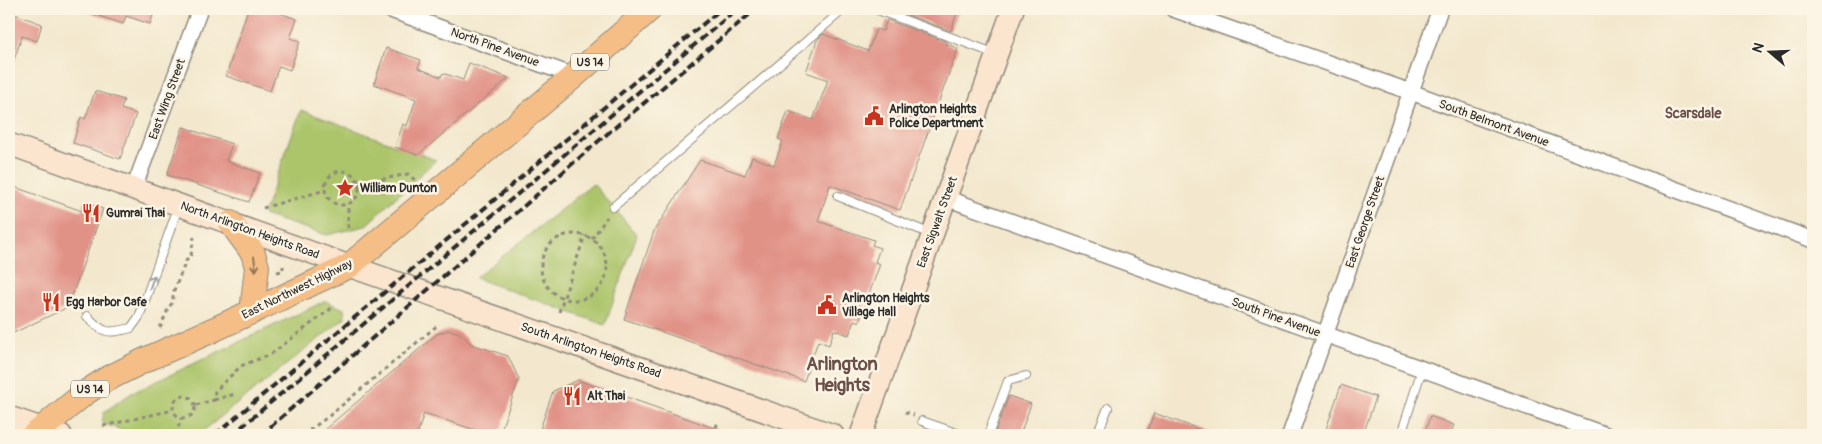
<svg xmlns="http://www.w3.org/2000/svg" width="1822" height="444" font-family="Pangolin,sans-serif">
<style>
.green{fill:#acc56b;stroke:#6c784b}
.building{fill:#e19287}
.lines{fill:none;stroke-linecap:round;stroke-linejoin:round}
.lane-casing{stroke:#8f8a7c;stroke-width:10}
.street-casing{stroke:#8f8a7c;stroke-width:18}
.secondary-casing{stroke:#8f8a7c;stroke-width:24}
.primary-casing{stroke:#8f8a7c;stroke-width:26}
.path{stroke:#8f8a7c;stroke-width:3;stroke-dasharray:4 4;stroke-linecap:butt}
.lane{stroke:#fff;stroke-width:8}
.street{stroke:#fff;stroke-width:15}
.secondary{stroke:#fbe5cf;stroke-width:21}
.primary{stroke:#f6be87;stroke-width:24}
.rail{stroke:#2b2b2b;stroke-width:4;stroke-dasharray:8 4;stroke-linecap:butt}
.oneway{stroke:#907459}
.oneway2{stroke:#a0a0a0}
.labels{text-anchor:middle;stroke-width:5;stroke-linejoin:round;paint-order:stroke}
.shield{fill:#fcf5e5;stroke:#6a6863;stroke-width:1}
.shield-label{font-size:11px;font-weight:bold;fill:#2b2b2b}
.street-label{font-size:12px;fill:#2b2b2b;stroke:#fcf5e5}
.poi-label{font-size:12px;font-weight:bold;fill:#2b2b2b;stroke:#fcf5e5;text-anchor:start}
.neighbourhood-label{font-size:14px;font-weight:bold;fill:#6b4f4b;stroke:#fcf5e5}
.district-label{font-size:18px;font-weight:bold;fill:#6b4f4b;stroke:#fcf5e5}
</style>
<rect width="100%" height="100%" fill="#fcf5e5"/>
<filter id="ink" filterUnits="userSpaceOnUse"><feTurbulence type="fractalNoise" baseFrequency=".02" numOctaves="2"/><feDisplacementMap in="SourceGraphic" scale="10" xChannelSelector="R" yChannelSelector="G"/><feConvolveMatrix kernelMatrix="1 2 1 2 8 2 1 2 1" color-interpolation-filters="sRGB"/></filter>
<filter id="wash" filterUnits="userSpaceOnUse"><feTurbulence type="fractalNoise" baseFrequency=".0096" numOctaves="4" result="noise"/><feDisplacementMap in="SourceGraphic" scale="20" xChannelSelector="R" yChannelSelector="G"/><feGaussianBlur stdDeviation="1.12" result="paint"/><feColorMatrix in="noise" values="0 0 0 0 0 0 0 0 0 0 0 0 0 0 0 0 0 1.4 0 .05"/><feComposite in="paint" operator="in"/></filter>
<g filter="url(#wash)">
<rect width="100%" height="100%" fill="#f3e8ce"/>
<g class="green">
<path d="M301 110 436 160 365 226 327 235 263 215Z"/>
<path d="M593 184 637 235 605 325 475 278Z"/>
<path d="M325 301 344 309 345 318 198 435H136L102 423 104 412 130 394Z"/>
</g>
<g id="blocks">
<g class="building">
<path d="M85 9H155L150 24 126 16 123 24 84 11Z"/>
<path d="M248 9H267L297 19 290 38 300 41 290 70 279 66 270 91 226 76Z"/>
<path d="M891 9H958L951 31Z"/>
<path d="M9 12 42 24 37 41 22 36 11 69H9Z"/>
<path d="M887 20 947 42 946 44 958 48 900 210 830 185 818 221 874 240 872 245 880 248 875 262 880 264 859 322 854 320 849 335 834 330 829 345 818 341 804 381 624 319 654 231 700 160 745 175 752 157 774 165 783 141 778 139 788 111 813 120 828 80 806 72 817 40 823 34 868 51 876 29 883 31Z"/>
<path d="M386 48 421 60 418 68 441 77 443 73 463 80 469 63 509 78 418 155 395 147 403 124 407 126 416 99 374 84Z"/>
<path d="M95 91 124 100 121 109 136 114 120 159 73 143 81 117 85 119Z"/>
<path d="M183 127 232 144 226 161 260 173 249 202 167 175Z"/>
<path d="M9 185 82 211 84 202 103 209 68 307 9 335Z"/>
<path d="M449 330 460 333 471 344 508 356 519 379 499 435H490L424 413 417 435H318L437 334Z"/>
<path d="M578 380 728 433V435H538L553 391Z"/>
<path d="M1341 385 1376 397 1363 435H1324Z"/>
<path d="M1009 396 1031 404 1020 435H994Z"/>
<path d="M1154 413 1210 433V435H1146Z"/>
<path d="M1430 416 1454 425 1450 435H1424Z"/>
</g>
</g>
</g>
<g filter="url(#ink)">
<use href="#blocks" fill-opacity="0" stroke="#8f8a7c" stroke-width="1"/>
<g class="lines">
<g class="lane-casing">
<g id="lane">
<path d="M875 9 996 54"/>
<path d="M838 196 931 234"/>
<path d="M613 207 844 9"/>
<path d="M87 316C104 334 107 334 131 328L139 317 179 205"/>
<path d="M922 421 962 435"/>
<path d="M988 435 1008 381 1026 376"/>
<path d="M1097 435 1108 408"/>
<path d="M1401 435 1422 369"/>
</g>
</g>
<g class="street-casing">
<g id="street">
<path d="M388 9 574 76"/>
<path d="M1173 9 1411 92 1813 240"/>
<path d="M134 188 200 9"/>
<path d="M946 198 1606 435"/>
<path d="M1290 435 1440 9"/>
</g>
</g>
<g class="secondary-casing">
<g id="secondary">
<path d="M9 144 349 266 833 435"/>
<path d="M9 417 61 435"/>
<path d="M861 435 1013 9"/>
</g>
</g>
<g class="primary-casing">
<g id="primary">
<path d="M231 223 253 253 257 267 252 312"/>
<path d="M34 435 85 393 105 380 145 360 215 329 349 266 574 76 650 9"/>
</g>
</g>
<g class="path">
<circle cx="342" cy="188" r="17"/>
<path d="M358 184 408 174 416 181"/>
<path d="M263 208 325 190"/>
<path d="M348 228V203"/>
<circle cx="574" cy="267" r="33"/>
<path d="M592 239 607 217"/>
<path d="M277 272 283 271V266"/>
<path d="M559 312 585 235"/>
<path d="M160 328 169 307 173 302V293L186 261 191 255 194 237"/>
<circle cx="184" cy="407" r="11"/>
<path d="M214 400 235 394"/>
<path d="M196 405 214 400 215 391 241 366 271 354 332 308"/>
<path d="M905 412 914 415"/>
<path d="M103 426 173 410"/>
<path d="M176 435 181 418"/>
<path d="M303 435 329 416 439 324"/>
<path d="M713 435 718 422"/>
</g>
<use href="#lane" class="lane"/>
<use href="#street" class="street"/>
<use href="#secondary" class="secondary"/>
<use href="#primary" class="primary"/>
<g class="rail">
<path d="M215 435 721 9"/>
<path d="M232 435 737 9"/>
<path d="M261 435 594 145 756 9"/>
</g>
</g>
<defs><path id="oneway-shaft" d="M-6 0H5M1.5-3L5.5 0L1.5 3" fill="none" stroke-width="1.6" stroke-linecap="round" stroke-linejoin="round" transform="scale(1.25)"/></defs>
<use class="oneway" href="#oneway-shaft" transform="translate(255 264) rotate(83)"/>
<use class="oneway2" href="#oneway-shaft" transform="translate(152 282) rotate(-70)"/>
</g>
<defs>
<g id="civic-bare" transform="scale(1.5)"><path d="M-.6-6.5H3V-4.5H.6V-3L4-1V1h2V6H-6V1h2V-1L-.6-3ZM-1.2 2.5V6h2.4V2.5Z" fill="#c8321e" stroke="#fcf5e5" stroke-width="2.5" paint-order="stroke"/></g>
<g id="sight-bare" transform="scale(1.5)"><path d="M0-6L1.8-2.2L6-1.7L2.9 1.2L3.7 5.4L0 3.3L-3.7 5.4L-2.9 1.2L-6-1.7L-1.8-2.2Z" fill="#c8321e" stroke="#fcf5e5" stroke-width="2.5" paint-order="stroke"/></g>
<g id="restaurant-bare" transform="scale(1.5)"><path d="M-5-6h1v4h1v-4h1v4h1v-4h1v5L-1.5 .5V6h-2V.5L-5-1ZM5-6V6H3V1.5H1.5Q1.5-4 5-6Z" fill="#c8321e" stroke="#fcf5e5" stroke-width="2.5" paint-order="stroke"/></g>
</defs>
<g fill-rule="evenodd">
<use href="#civic-bare" x="874" y="116"/>
<use href="#sight-bare" x="345" y="188"/>
<use href="#restaurant-bare" x="91" y="213"/>
<use href="#restaurant-bare" x="51" y="302"/>
<use href="#civic-bare" x="827" y="305"/>
<use href="#restaurant-bare" x="572" y="396"/>
</g>
<g class="labels">
<g class="shield">
<rect x="571" y="53.5" width="38" height="17" rx="4"/>
<rect x="71" y="380.5" width="38" height="17" rx="4"/>
</g>
<g class="shield-label">
<text x="590" y="66">US 14</text>
<text x="90" y="393">US 14</text>
</g>
<g class="street-label">
<text transform="translate(495 47) rotate(20)" y="4">North Pine Avenue</text>
<text transform="translate(167 99) rotate(-70)" y="4">East Wing Street</text>
<text transform="translate(1494 123) rotate(20)" y="4">South Belmont Avenue</text>
<text transform="translate(937 222) rotate(-70)" y="4">East Sigwalt Street</text>
<text transform="translate(1365 222) rotate(-71)" y="4">East George Street</text>
<text transform="translate(250 230) rotate(20)" y="4">North Arlington Heights Road</text>
<text transform="translate(297 289) rotate(-26)" y="4">East Northwest Highway</text>
<text transform="translate(1276 317) rotate(20)" y="4">South Pine Avenue</text>
<text transform="translate(591 350) rotate(19)" y="4">South Arlington Heights Road</text>
</g>
<g class="poi-label">
<text x="889" y="113">Arlington Heights<tspan x="889" dy="14">Police Department</tspan></text>
<text x="360" y="192">William Dunton</text>
<text x="106" y="217">Gumrai Thai</text>
<text x="842" y="302">Arlington Heights<tspan x="842" dy="14">Village Hall</tspan></text>
<text x="66" y="306">Egg Harbor Cafe</text>
<text x="587" y="400">Alt Thai</text>
</g>
<g class="neighbourhood-label">
<text x="1693" y="118">Scarsdale</text>
</g>
<g class="district-label">
<text x="842" y="370">Arlington<tspan x="842" dy="21">Heights</tspan></text>
</g>
</g>
<rect width="1822" height="444" fill="none" stroke="#fcf5e5" stroke-width="30"/>
<g transform="translate(1770 52) rotate(289)" stroke="#fcf5e5" stroke-width="4" paint-order="stroke">
<path d="M0-4L9 19L0 12L-9 19Z" fill="#2b2b2b"/>
<text y="-8" font-size="14" font-weight="bold" text-anchor="middle" fill="#2b2b2b">N</text>
</g>
</svg>
